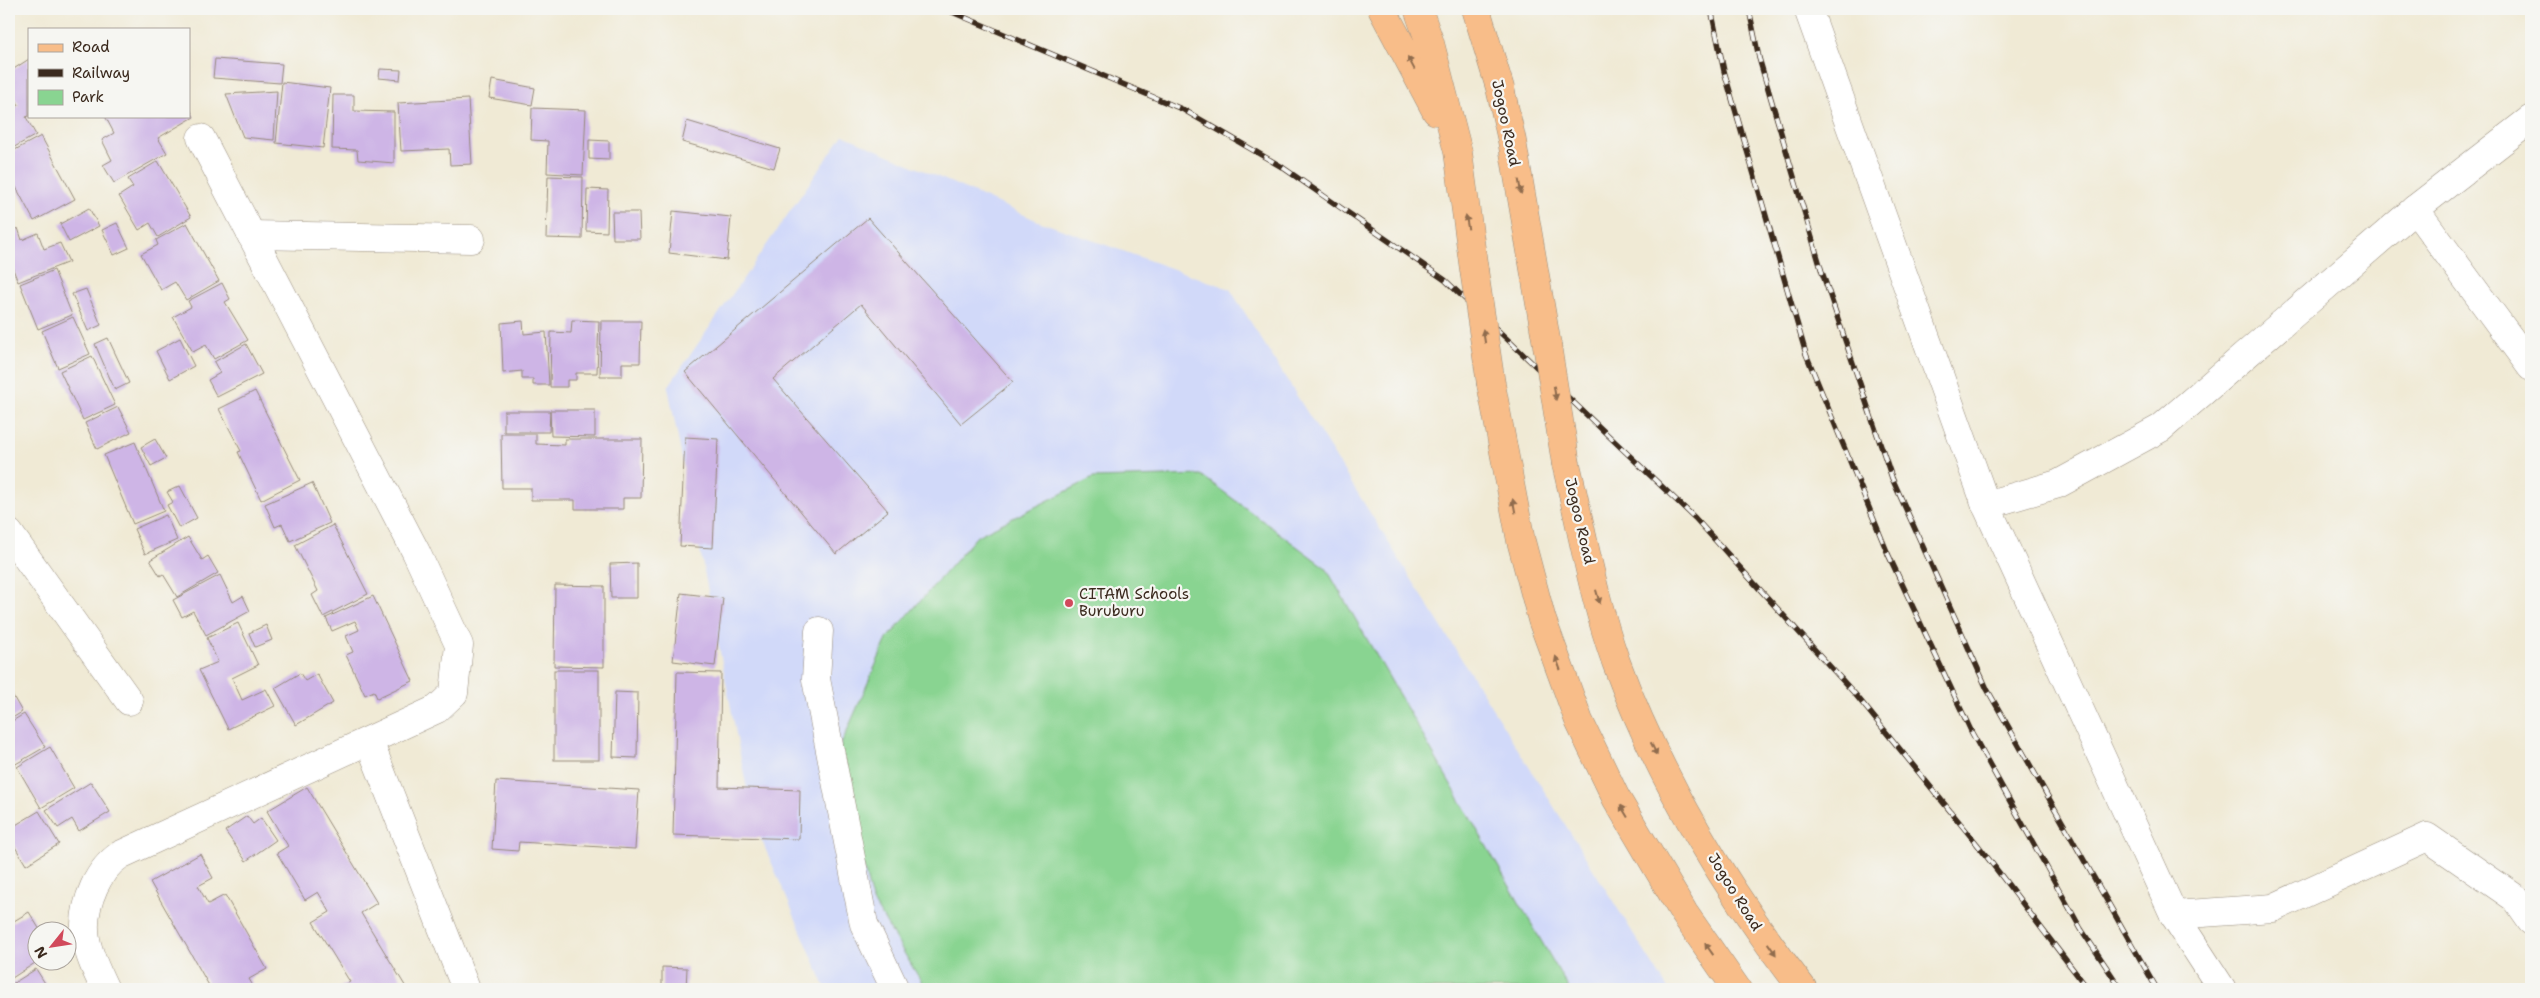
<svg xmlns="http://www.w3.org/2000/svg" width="2540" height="998" font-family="'Shantell Sans',sans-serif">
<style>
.built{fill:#d1d9f9}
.green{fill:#89d491;stroke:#627f58}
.building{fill:#ceb5e6}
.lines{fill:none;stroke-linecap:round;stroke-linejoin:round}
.minor-casing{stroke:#968a7a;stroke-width:29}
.major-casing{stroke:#968a7a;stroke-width:29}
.minor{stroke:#fff;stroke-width:28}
.major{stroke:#f8bd89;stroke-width:28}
.rail-casing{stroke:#3b2a1e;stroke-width:5.5}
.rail{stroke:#f6f6f2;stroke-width:4;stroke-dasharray:11;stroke-linecap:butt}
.major-bridge-casing{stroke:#968a7a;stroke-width:29;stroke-linecap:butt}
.major-bridge{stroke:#f8bd89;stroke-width:28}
.oneway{fill:#906c4e}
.poi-dot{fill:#d1495b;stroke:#f6f6f2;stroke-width:2}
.labels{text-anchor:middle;stroke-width:4.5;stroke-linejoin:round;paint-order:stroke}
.street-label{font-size:15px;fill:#3b2a1e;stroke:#f6f6f2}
.poi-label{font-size:15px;fill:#3b2a1e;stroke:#f6f6f2;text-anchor:start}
</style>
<rect width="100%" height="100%" fill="#f6f6f2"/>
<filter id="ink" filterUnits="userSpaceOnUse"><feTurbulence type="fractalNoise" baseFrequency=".02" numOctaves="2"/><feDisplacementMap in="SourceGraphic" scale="10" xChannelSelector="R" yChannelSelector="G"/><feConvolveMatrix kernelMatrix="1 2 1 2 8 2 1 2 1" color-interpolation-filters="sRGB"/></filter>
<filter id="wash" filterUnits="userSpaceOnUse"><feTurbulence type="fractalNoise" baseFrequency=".0096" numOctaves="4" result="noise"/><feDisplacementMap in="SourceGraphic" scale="20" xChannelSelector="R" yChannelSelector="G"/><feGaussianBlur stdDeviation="1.12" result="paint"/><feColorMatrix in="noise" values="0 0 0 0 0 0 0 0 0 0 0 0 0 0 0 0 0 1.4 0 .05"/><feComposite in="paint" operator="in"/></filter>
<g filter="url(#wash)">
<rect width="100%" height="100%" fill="#f0ead5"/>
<path class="built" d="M843 135 1038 221 1230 289 1668 989H826L753 820 668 387Z"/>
<path class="green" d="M1201 475 1326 568 1569 989H926L872 900 836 756 887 639 977 536 1093 478Z"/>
<g id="blocks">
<g class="building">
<path d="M29 59V116L26 117 36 135 9 150V96L15 108 19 105 9 88V72Z"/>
<path d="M215 59 282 64 280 83 213 78Z"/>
<path d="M380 69 401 70 400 80 379 78Z"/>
<path d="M492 80 535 88 532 105 489 98Z"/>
<path d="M282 82 330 88 323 148 276 143Z"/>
<path d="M277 91 274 140 243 137 226 94Z"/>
<path d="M333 95H354V111L394 112V163L358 160 357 150 332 149Z"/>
<path d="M468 99 472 164 450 165 449 149 401 151 398 103Z"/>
<path d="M189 107 194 117 158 138 167 153 114 183 103 165 112 160 102 140 114 133 105 116H189Z"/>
<path d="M532 108 586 110 583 175 547 173 548 141 531 140Z"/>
<path d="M687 121 780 149 774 168 682 142Z"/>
<path d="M41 136 75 199 34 221 9 174V153Z"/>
<path d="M589 140 609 141V160L589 159Z"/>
<path d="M158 161 191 217 158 237 150 223 139 230 119 196 133 187 128 179Z"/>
<path d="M548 176 583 177 582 239 546 238Z"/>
<path d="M587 189 608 190 607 232 586 231Z"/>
<path d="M89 208 99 226 69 242 60 224Z"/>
<path d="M673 211 731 217 727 260 669 253Z"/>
<path d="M612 212H639L640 239H613Z"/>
<path d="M868 218 1013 382 961 424 861 304 773 379 888 511 836 554 685 372Z"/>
<path d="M117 223 129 248 114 255 102 230Z"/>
<path d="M187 223 219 281 186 300 175 282 161 290 141 254 158 245 156 240Z"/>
<path d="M18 228 22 240 38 233 44 249 60 243 69 262 18 282 9 259V232Z"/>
<path d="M54 270 72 315 38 329 20 284Z"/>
<path d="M222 283 230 299 225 302 248 340 214 359 206 345 193 352 173 317 191 307 188 301Z"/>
<path d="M86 289 101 325 88 331 72 294Z"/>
<path d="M73 317 90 354 58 368 42 331Z"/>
<path d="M572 320 599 321 597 373H576V380H567V387H550L551 332 571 333Z"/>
<path d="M523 321 524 334 546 332 549 385H533V379H522V371L503 373 501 323Z"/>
<path d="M601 321H641L640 363H622V376H600Z"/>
<path d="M108 338 129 383 115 390 95 344Z"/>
<path d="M180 338 194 366 170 379 156 351Z"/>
<path d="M246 344 262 374 217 397 208 380 220 373 214 362Z"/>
<path d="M92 356 115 405 83 420 60 371Z"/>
<path d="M255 391 300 480 261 500 238 452 241 451 219 409Z"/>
<path d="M118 407 131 432 97 449 85 423Z"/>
<path d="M550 410H595V437L551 436Z"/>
<path d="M504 411H550L549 432H504Z"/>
<path d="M501 434H536V444L565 445V439H642L641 498H623V509H575V500H531V488H502Z"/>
<path d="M685 437 718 439 713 548 680 546Z"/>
<path d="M155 439 166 458 151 466 141 447Z"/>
<path d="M135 442 164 511 133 524 104 455Z"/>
<path d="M312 483 330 523 290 541 282 524 275 527 265 504Z"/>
<path d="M180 486 197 518 179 528 167 505 173 502 167 492Z"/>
<path d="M166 515 177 540 145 554 134 529Z"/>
<path d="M333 525 368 594 323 617 312 595 318 591 295 545Z"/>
<path d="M188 537 202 560 208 556 218 573 177 597 163 574 160 576 150 560Z"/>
<path d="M637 563V598H611L610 564Z"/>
<path d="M220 575 233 602 243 596 250 611 206 635 193 611 182 617 173 600Z"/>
<path d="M555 585 604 586V667L554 666Z"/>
<path d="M681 593 723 598 715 666 673 661Z"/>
<path d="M373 596 413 681 377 698 374 691 365 695 346 655 353 652 346 636 359 630 355 621 332 631 326 618Z"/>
<path d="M238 623 258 665 232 678 242 700 266 689 275 706 228 729 199 670 218 662 207 638Z"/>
<path d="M266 625 272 640 255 647 249 633Z"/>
<rect x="554" y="670" width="45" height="90"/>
<path d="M677 672 721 673 719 787 800 790 799 839 673 835Z"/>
<path d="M300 673 305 681 317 674 333 703 296 725 275 688Z"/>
<path d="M9 689 22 712 9 720Z"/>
<path d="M615 692 638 693 637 758 613 757Z"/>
<path d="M24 714 45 747 14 765 9 756V723Z"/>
<path d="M50 747 74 788 41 808 17 767Z"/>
<path d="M496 781 639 790 635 849 519 842 518 851 492 849Z"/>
<path d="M91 782 110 812 79 831 72 819 58 828 46 810Z"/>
<path d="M307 787 377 903 361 913 407 989H337L350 982 313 922 330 912 318 892 305 900 277 853 288 846 267 811Z"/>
<path d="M39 811 59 844 26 865 9 837V829Z"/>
<path d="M247 816 253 824 261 818 276 840 246 861 225 831Z"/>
<path d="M200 854 213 878 198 886 208 904 225 895 267 969 249 979 255 989H211L150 882Z"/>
<path d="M29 912 40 930H38V961L9 980V924Z"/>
<path d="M662 967 687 968 686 989H662Z"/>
<path d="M36 969 48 988 9 989V986Z"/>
</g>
</g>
</g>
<g filter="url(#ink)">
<use href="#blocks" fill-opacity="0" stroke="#968a7a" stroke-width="1"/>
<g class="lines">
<g class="minor-casing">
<g id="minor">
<path d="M1808 9 1986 505 2174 915 2222 989"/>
<path d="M2415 209 2531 367"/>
<path d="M251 235 471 239"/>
<path d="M1986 505 2058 484 2161 428 2415 209 2531 119"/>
<path d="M9 533 129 701"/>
<path d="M819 631 816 679 864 924 895 989"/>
<path d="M369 741 466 989"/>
<path d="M2174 915 2273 908 2427 837 2515 898 2531 921"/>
<path d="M105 989C87 952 76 927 94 887 100 874 108 863 120 855L437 709 454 693 459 645 416 552 201 138"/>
</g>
</g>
<g class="major-casing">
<g id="major">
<path d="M1382 9 1436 111"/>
<path d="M1418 9 1430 43 1458 152 1474 270"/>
<path d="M1476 9 1500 88 1512 141 1547 345"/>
<path d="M1491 384 1521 541 1542 620 1579 721 1616 798 1684 913 1737 989"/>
<path d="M1566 464C1582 530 1593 598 1616 662 1658 777 1728 893 1803 989"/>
</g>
</g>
<use href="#minor" class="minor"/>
<use href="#major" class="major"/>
<g class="rail-casing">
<g id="rail">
<path d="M945 9 1184 110 1282 167 1445 280 1695 518 1855 694 1977 844 2088 989"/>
<path d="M1711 9 1724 71 1806 354 1888 554 1972 733 2081 929 2121 989"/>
<path d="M1749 9 1759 58 1822 272 1892 478 1987 689 2157 989"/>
</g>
</g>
<use href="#rail" class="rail"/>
<g class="major-bridge-casing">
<g id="major-bridge">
<path d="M1474 270 1491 384"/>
<path d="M1547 345 1566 464"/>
</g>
</g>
<use href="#major-bridge" class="major-bridge"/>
</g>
<defs><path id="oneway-solid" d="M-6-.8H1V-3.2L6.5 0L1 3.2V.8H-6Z" transform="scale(1.25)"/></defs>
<g class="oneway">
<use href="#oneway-solid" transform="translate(1411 63) rotate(-118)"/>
<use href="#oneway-solid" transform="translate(1520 187) rotate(80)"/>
<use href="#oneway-solid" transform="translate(1467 222) rotate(-100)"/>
<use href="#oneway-solid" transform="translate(1484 336) rotate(-99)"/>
<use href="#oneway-solid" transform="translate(1555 393) rotate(81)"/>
<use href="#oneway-solid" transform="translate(1514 506) rotate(-101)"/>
<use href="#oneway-solid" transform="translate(1598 597) rotate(74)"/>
<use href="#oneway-solid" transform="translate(1558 663) rotate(-110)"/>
<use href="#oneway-solid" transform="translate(1654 749) rotate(64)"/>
<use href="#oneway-solid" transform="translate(1624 811) rotate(-121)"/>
<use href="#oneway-solid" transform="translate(1709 949) rotate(-125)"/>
<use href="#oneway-solid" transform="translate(1772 949) rotate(55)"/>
</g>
</g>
<circle class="poi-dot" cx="1069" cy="603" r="5"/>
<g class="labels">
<g class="street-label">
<text transform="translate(1506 123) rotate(78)" y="5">Jogoo Road</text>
<text transform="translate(1580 521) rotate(77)" y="5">Jogoo Road</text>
<text transform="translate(1735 892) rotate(58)" y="5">Jogoo Road</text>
</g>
<g class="poi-label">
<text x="1079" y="599">CITAM Schools<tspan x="1079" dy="17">Buruburu</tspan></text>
</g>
</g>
<rect width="2540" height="998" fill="none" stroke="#f6f6f2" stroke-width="30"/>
<rect x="28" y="28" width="162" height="90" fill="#f6f6f2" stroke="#aba49d"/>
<rect x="38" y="44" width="25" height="8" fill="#f8bd89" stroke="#aba49d"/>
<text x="72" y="52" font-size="15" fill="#3b2a1e">Road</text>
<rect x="38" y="69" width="25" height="8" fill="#3b2a1e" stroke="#aba49d"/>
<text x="72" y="78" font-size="15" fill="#3b2a1e">Railway</text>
<rect x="38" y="90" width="25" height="15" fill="#89d491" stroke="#aba49d"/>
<text x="72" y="102" font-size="15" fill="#3b2a1e">Park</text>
<g transform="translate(52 946) rotate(240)"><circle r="24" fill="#f6f6f2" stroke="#aba49d"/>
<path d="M0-4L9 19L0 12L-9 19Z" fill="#d1495b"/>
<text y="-8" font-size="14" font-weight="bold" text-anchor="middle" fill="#3b2a1e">N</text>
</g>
</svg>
